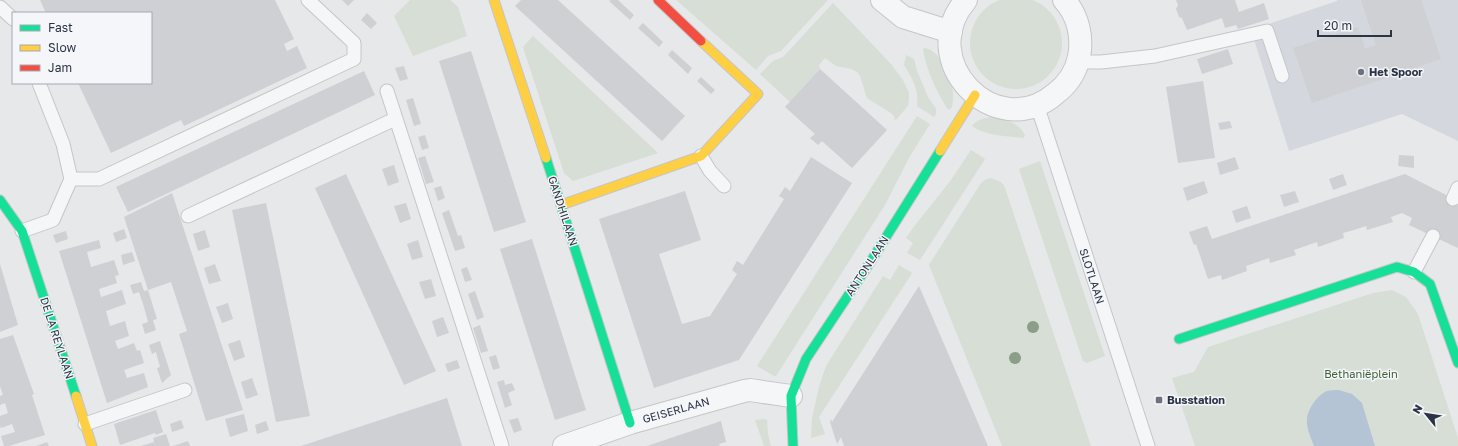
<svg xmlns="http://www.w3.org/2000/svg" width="1458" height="446" font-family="'Golos Text',sans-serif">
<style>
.built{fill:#d4d7dd}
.green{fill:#d6ded6}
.water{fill:#b4c4d5}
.building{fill:#ced0d3}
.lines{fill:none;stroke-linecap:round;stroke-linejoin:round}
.lane-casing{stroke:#c4c6c8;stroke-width:15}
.street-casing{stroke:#c4c6c8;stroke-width:24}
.fast-casing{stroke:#c4c6c8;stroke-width:11}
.slow-casing{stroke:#c4c6c8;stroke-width:11}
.jam-casing{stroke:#c4c6c8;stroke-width:11}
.lane{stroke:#f5f6f7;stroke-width:13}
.street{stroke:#f5f6f7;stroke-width:22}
.fast{stroke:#16e098;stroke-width:9}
.slow{stroke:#ffcf43;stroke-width:9}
.jam{stroke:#f24e42;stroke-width:9}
.tree{fill:#8a9e88}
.poi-dot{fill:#6c737f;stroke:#f4f6f9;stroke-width:1.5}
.labels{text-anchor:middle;stroke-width:3;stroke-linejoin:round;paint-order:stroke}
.poi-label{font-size:11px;font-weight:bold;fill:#2b3445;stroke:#f4f6f9;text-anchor:start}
.street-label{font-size:11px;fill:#2b3445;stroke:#f4f6f9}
.park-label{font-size:11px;fill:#3f6138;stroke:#f4f6f9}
</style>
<rect width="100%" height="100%" fill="#e6e8ea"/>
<path class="built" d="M1337 0H1458V141L1402 114 1289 151 1251 30 1337 1Z"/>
<g class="green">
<circle cx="1016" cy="43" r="46"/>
<path d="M410 0H450L458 7 467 36 413 56 394 16Z"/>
<path d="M676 0H828L781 51 768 56 756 70Z"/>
<path d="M833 3 891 64 903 80 909 93V100L908 106 895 121 894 116 891 113 867 98 860 76 857 72 851 69 836 66 825 58 819 65 820 69 790 102 760 74 773 61 783 57Z"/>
<path d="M533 36 658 153 573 181 564 173 523 47Z"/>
<path d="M924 48C939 49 950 75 952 88 954 94 953 101 952 107L949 110 947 108C936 90 927 72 923 50Z"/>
<path d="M906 55 914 59 917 71 928 97 936 109V114L934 117 917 106C919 90 913 79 904 65Z"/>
<path d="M917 116 930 124 910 156 885 205 776 376H774L757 366Z"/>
<path d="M992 117C1004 118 1020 123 1025 136L1023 138C1008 136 985 136 972 126 976 120 984 118 992 117Z"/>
<path d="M971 150 985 159 920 260 907 253 913 243 906 238 913 228 951 180Z"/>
<path d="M1040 161 1105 356 1087 363 1083 361 1019 169Z"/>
<path d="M990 178 999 181 1004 185 1091 446H1002L929 265 981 183 985 180Z"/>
<path d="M899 265 912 273 819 417 825 434 811 438 812 418 819 387 826 366 883 276 890 280Z"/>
<path d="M1392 290 1406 297 1418 314 1458 438V446H1195L1172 378 1194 372 1208 347 1373 293Z"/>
<path d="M765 419 767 420 768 434 771 446H764L755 420Z"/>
</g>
<path class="water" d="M1339 390 1352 394 1362 403 1375 446H1314C1311 438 1306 428 1307 419 1308 409 1317 395 1327 391 1330 390 1336 390 1339 390Z"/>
<g class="building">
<path d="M40 0H275L294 39 284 44 287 51 297 46 307 68 184 126 181 120 111 153 78 83H151V13H46Z"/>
<path d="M342 0H354L348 6Z"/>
<path d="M521 0H558L685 116 662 141 515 6Z"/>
<path d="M611 0H618L634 15 630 20 609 1Z"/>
<path d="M1176 0H1235L1239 12 1264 3 1269 19 1238 29 1236 25 1225 28 1222 18 1187 30 1182 18 1179 17 1176 9 1178 5Z"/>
<path d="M1361 0H1421L1441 59 1312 103 1293 48 1358 27 1365 49 1376 45Z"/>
<path d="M367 13 377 23 371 29 361 20Z"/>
<path d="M643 23 663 42 659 47 638 28Z"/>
<path d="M1228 49 1233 64 1202 74 1197 59Z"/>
<path d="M672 50 692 68 688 74 668 55Z"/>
<path d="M471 51 526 222 494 232 439 61Z"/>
<path d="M404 66 408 79 400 81 395 68Z"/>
<path d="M820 69 887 130 852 168 822 141 818 145 810 138 815 134 785 107Z"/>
<path d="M364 71 375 95 128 212 116 187Z"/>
<path d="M701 77 715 90 711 94 697 81Z"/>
<path d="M1203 81 1215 158 1178 163 1166 87Z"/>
<path d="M413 98 421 124 414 126 406 100Z"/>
<path d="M1230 121 1232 128 1220 130 1218 123Z"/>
<path d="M425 135 429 148 422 150 418 137Z"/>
<path d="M1399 155 1414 156V168L1398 166Z"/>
<path d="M425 156 434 182 426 184 418 158Z"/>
<path d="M811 157 852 183 739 360 654 388 599 219 685 191 701 240 659 254 682 324 710 316 737 274 732 270 737 261 743 265 784 199 779 196 785 187 790 191Z"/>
<path d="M1235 157 1239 169 1220 175 1217 163Z"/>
<path d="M394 165 399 182 388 186 382 169Z"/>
<path d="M346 174 436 371 404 385 315 188Z"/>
<path d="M1343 174 1347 185 1333 190 1329 179Z"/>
<path d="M1405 174 1458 201V248L1409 225 1412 218 1402 213 1391 217 1393 222 1367 230 1366 226 1354 230 1343 233 1344 238 1318 247 1317 242 1294 250 1296 255 1270 263 1269 258 1246 266 1247 271 1222 280 1221 275 1208 279 1196 244 1194 245 1189 232 1207 226 1212 239Z"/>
<path d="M1204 181 1208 193 1187 201 1183 188Z"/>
<path d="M441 186 445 198 438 201 434 188Z"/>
<path d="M1295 191 1299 202 1284 207 1280 195Z"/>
<path d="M172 193 243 410 206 421 179 334 187 331 171 282 148 290 124 217Z"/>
<path d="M266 203 310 416 276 422 232 210Z"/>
<path d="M406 203 411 219 400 223 394 206Z"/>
<path d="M1247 206 1251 218 1236 223 1232 211Z"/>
<path d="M449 210 458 236 461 235 465 248 455 251 442 213Z"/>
<path d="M124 229 127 238 116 242 113 233Z"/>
<path d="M205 230 210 247 198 251 193 234Z"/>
<path d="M66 231 68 239 56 243 53 235Z"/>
<path d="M532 239 586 410 555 420 500 249Z"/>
<path d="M99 240 101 248 87 252 91 267 114 260 119 275 115 276 117 283 99 289 101 297 122 290 126 304 106 311 110 326 125 321 129 336 115 341 118 349 134 343 137 351 140 350 144 363 124 370 127 378 144 373 148 387 107 403 59 251Z"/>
<path d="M418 240 423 257 412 260 407 244Z"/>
<path d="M132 252 135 261 123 265 121 255Z"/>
<path d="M0 264 18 325 0 332Z"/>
<path d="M215 264 221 281 209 284 204 268Z"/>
<path d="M467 267 472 280 465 282 461 269Z"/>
<path d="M431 279 436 296 425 299 419 282Z"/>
<path d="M141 282 144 291 148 290 157 319 153 320 156 330 145 334 142 324 148 322 144 307 139 292 133 294 130 285Z"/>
<path d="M919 286 988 446H844L841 437 837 444 830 422 831 419 832 422Z"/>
<path d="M475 291 484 317 477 320 468 294Z"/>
<path d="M228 303 233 319 222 323 216 307Z"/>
<path d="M443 317 449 333 437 337 432 321Z"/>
<path d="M480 325 488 351 481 353 473 328Z"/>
<path d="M13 335 34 394 32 395 45 435 9 446H4L1 436 15 432 12 424 1 428 0 426V416L8 413 5 403 0 405V396L3 395 0 386V339Z"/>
<path d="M240 340 245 357 234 361 228 344Z"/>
<path d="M160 341 171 375 162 383 157 368 160 367 156 352 152 354 149 345Z"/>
<path d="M496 355 500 368 493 370 489 357Z"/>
<path d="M457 360 460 368 448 372 445 364Z"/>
<path d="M252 378 258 395 246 399 241 382Z"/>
<path d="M504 380 505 385 512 383 515 390 508 393 512 405 505 408 497 382Z"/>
<path d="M447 398 462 446H301Z"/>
<path d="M156 410 163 432 156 435 155 433 120 445 114 424Z"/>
<path d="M244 414 248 431 230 437 225 419Z"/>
<path d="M518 418 522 430 514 433 509 420Z"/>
<path d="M181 420 184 428 172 432 170 424Z"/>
<path d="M266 421 269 430 257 434 255 425Z"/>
<path d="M721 421 726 442 719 444 720 446H647Z"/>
<path d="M166 434 170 446H141L154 442 153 438Z"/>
<path d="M188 441 190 446H173Z"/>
<path d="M47 442 49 446H36Z"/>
</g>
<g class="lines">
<g class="lane-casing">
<g id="lane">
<path d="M0 7 13 19"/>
<path d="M1078 62H1101L1155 56 1267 31 1282 76"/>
<path d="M387 91 502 446"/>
<path d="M1037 105 1148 446"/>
<path d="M701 156 710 171 724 186"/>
<path d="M71 179H99L354 59V43L308 0"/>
<path d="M1453 199 1458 188"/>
<path d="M188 216 395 119"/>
<path d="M22 231 53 220 71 179 63 144 39 83"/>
<path d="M1414 272 1433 236"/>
<path d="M85 424 185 390"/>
</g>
</g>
<g class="street-casing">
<g id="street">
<path d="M882 0 903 17 951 32"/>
<path d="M966 0C914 61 996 144 1055 94 1067 85 1076 72 1079 57 1083 37 1078 15 1064 0"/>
<path d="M564 446 630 423 744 391 750 390 791 396"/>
</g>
</g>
<g class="fast-casing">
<g id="fast">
<path d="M546 158 630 423"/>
<path d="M0 200 22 231 76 396"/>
<path d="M1179 339 1397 267 1414 272 1430 284 1458 363"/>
<path d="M793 446 791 396 806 359 871 261 940 151"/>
</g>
</g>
<g class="slow-casing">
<g id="slow">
<path d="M494 0 546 158"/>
<path d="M940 151 975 95"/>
<path d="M561 205 701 156 758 94 701 41"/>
<path d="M76 396 92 446"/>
</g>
</g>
<g class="jam-casing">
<path id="jam" d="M658 0 701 41"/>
</g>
<use href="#lane" class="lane"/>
<use href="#street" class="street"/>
<use href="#fast" class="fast"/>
<use href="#slow" class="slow"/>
<use href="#jam" class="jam"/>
</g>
<g class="tree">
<circle cx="1033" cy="327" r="6"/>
<circle cx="1015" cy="358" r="6"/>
</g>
<g class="poi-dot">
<circle cx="1361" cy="72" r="4"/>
<rect x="1155" y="396" width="8" height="8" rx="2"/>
</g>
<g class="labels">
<g class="poi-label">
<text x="1369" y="76">Het Spoor</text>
<text x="1167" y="404">Busstation</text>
</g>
<g class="street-label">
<text transform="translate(563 211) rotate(72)" y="4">GANDHILAAN</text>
<text transform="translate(867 266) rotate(-57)" y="4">ANTONLAAN</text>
<text transform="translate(1092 276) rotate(72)" y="4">SLOTLAAN</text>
<text transform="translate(57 338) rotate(72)" y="4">DE LA REYLAAN</text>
<text transform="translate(676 410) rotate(-16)" y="4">GEISERLAAN</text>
</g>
<g class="park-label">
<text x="1361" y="378">Bethaniëplein</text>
</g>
</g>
<rect x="12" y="12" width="140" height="72" fill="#f4f6f9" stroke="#a4a8b1"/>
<rect x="20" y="25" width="20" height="6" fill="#16e098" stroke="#a4a8b1"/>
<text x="48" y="32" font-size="12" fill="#2b3445">Fast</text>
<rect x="20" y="45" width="20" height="6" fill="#ffcf43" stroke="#a4a8b1"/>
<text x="48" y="52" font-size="12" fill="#2b3445">Slow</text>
<rect x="20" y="65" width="20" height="6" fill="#f24e42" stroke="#a4a8b1"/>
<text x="48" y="72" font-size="12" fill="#2b3445">Jam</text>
<g transform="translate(1426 414) rotate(300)" stroke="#f4f6f9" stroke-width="3" paint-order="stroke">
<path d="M0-3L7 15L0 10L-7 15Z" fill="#2b3445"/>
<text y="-6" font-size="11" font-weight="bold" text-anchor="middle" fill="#2b3445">N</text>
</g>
<path d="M1318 30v6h73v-6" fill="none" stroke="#2b3445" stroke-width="2"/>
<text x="1324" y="30" font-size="12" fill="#2b3445" stroke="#f4f6f9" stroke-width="3" paint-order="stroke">20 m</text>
</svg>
